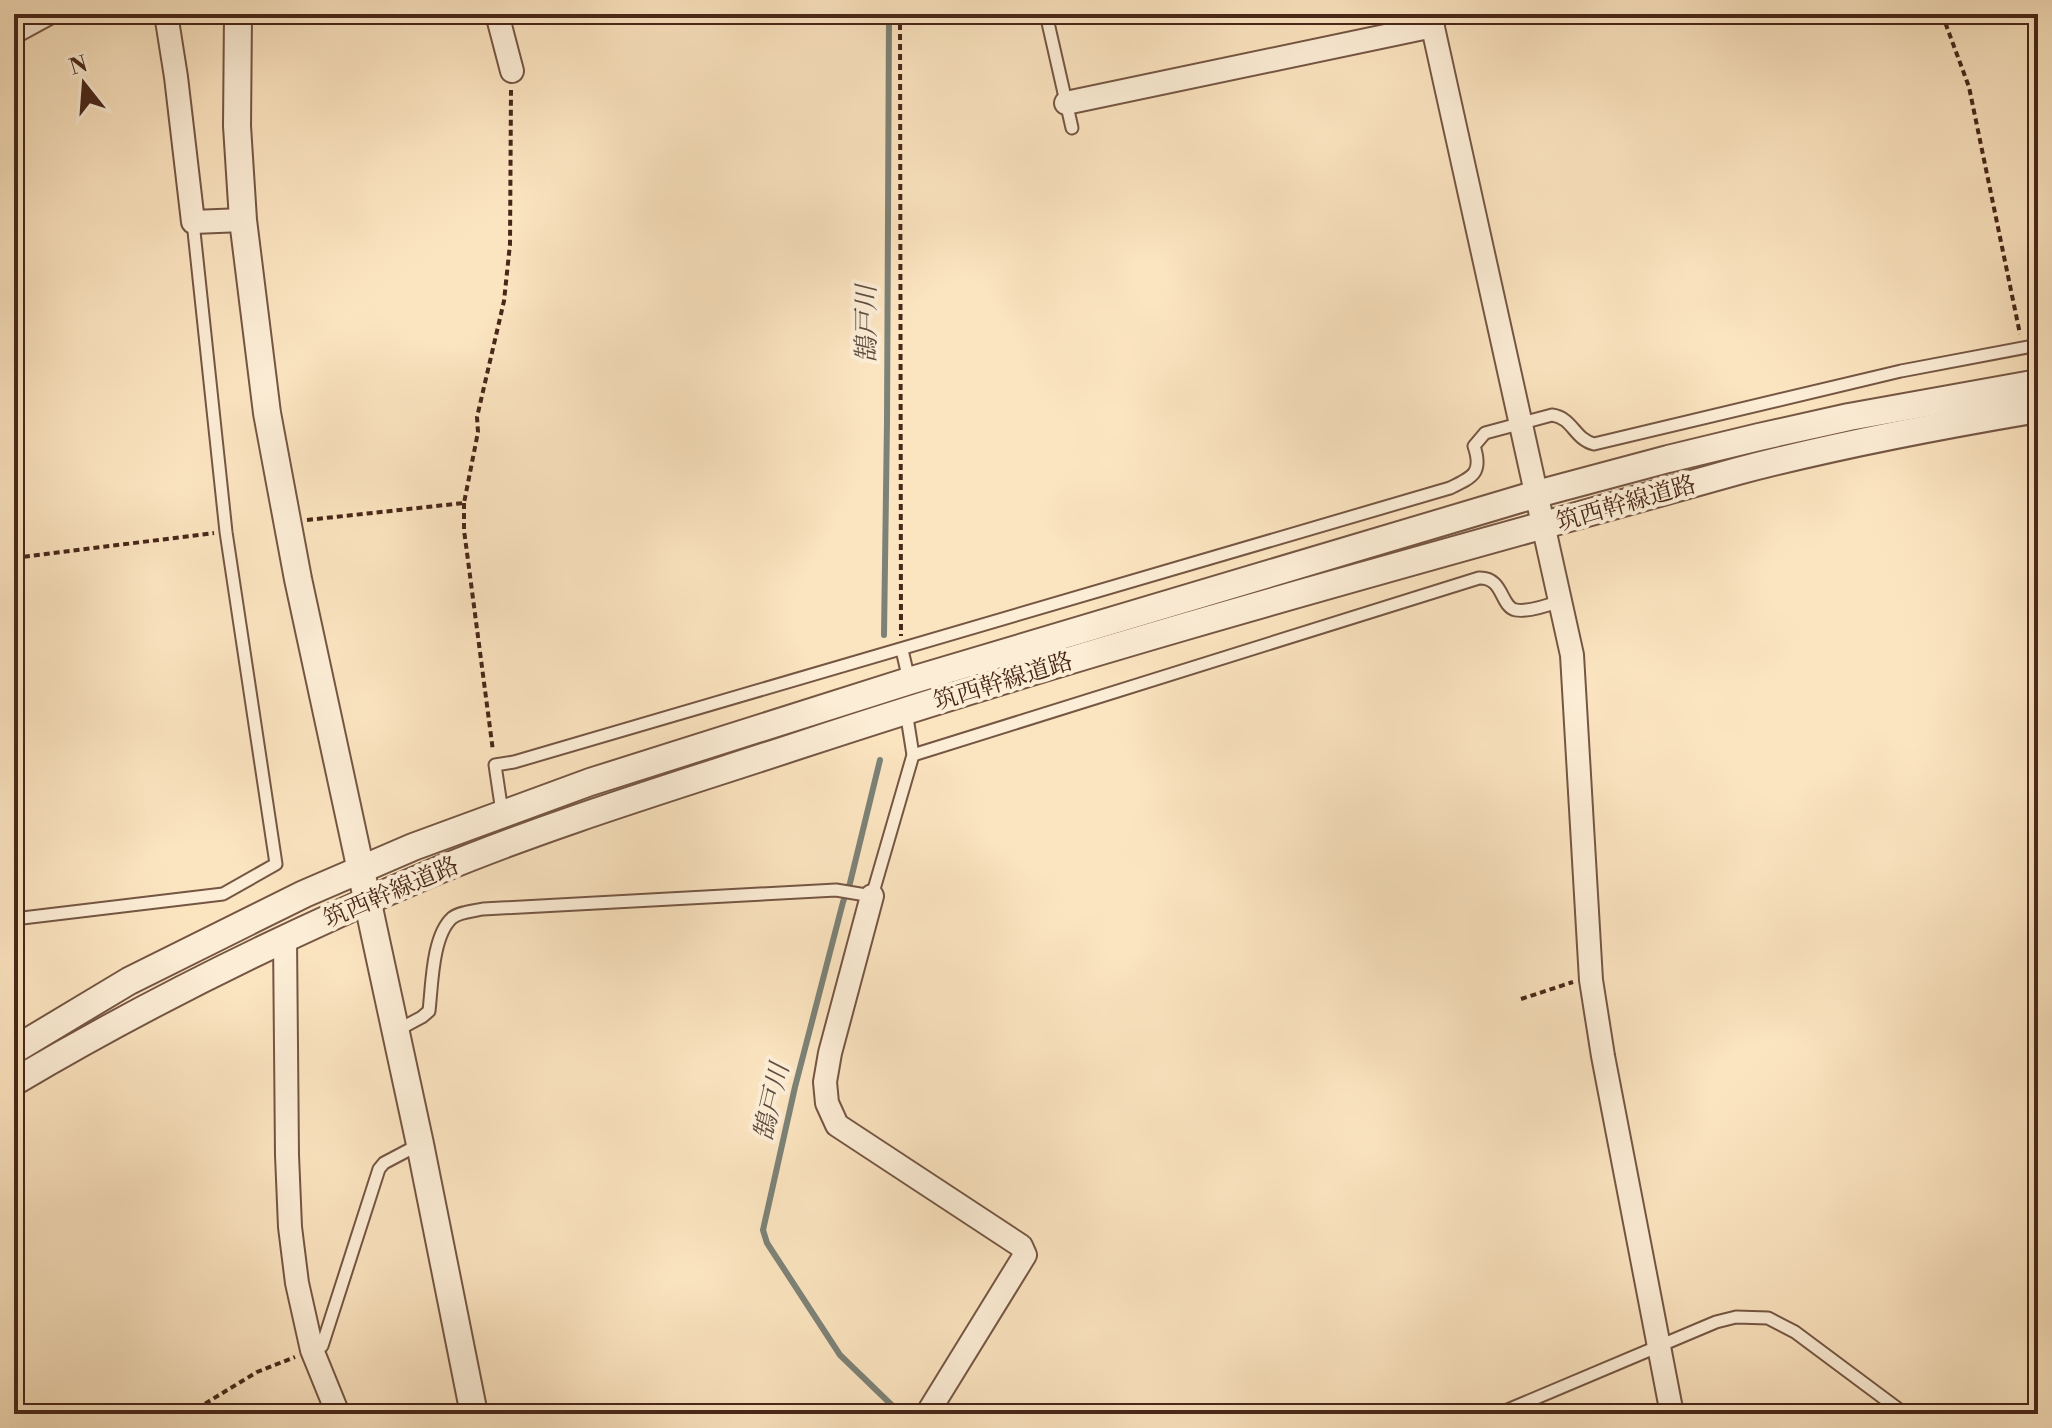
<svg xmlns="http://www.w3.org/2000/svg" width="2052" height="1428" font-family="'Libre Bodoni','Noto Serif JP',serif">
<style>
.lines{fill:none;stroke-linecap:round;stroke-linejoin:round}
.stream{stroke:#7c8277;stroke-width:6}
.service-casing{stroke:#755643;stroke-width:15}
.minor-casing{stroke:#755643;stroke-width:26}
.tertiary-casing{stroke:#755643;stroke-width:30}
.path{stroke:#482719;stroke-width:4;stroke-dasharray:6 4;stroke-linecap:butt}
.service{stroke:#fcedd6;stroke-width:11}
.minor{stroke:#fcedd6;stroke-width:22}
.tertiary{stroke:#fcedd6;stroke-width:26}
.labels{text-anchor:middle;stroke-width:8;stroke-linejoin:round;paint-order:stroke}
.street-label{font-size:24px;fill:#482719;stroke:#fcedd6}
.water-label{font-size:26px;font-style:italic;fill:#5e4d40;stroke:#fcedd6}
</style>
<rect width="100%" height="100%" fill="#fbe4c0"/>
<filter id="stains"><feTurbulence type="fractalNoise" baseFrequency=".0025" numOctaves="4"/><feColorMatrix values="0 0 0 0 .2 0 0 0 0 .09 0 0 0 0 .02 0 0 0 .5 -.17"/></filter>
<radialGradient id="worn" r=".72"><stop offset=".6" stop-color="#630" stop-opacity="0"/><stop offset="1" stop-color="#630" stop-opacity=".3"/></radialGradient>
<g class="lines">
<g class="stream">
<path d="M884 635 887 422 889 14"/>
<path d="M880 760 850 883 843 902 795 1087 763 1230 767 1243 840 1355 901 1414"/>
</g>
<g class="service-casing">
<g id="service">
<path d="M1046 14 1072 128"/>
<path d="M902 650 909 680"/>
<path d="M913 755 1479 578C1504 577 1500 607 1516 610 1527 612 1549 605 1560 601"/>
<path d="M502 812 495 765 514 762 1450 488C1473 477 1483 473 1474 446L1485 433 1552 415C1573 418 1574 439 1594 444L1901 371 2038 345"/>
<path d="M14 919 223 894 276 864 226 532 193 222"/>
<path d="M396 1031 422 1017 429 1011C432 986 432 936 452 918 459 912 474 911 483 909L836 890 872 896 913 755 906 711"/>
<path d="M312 1350 322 1346 379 1169 384 1163 420 1144"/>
<path d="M1498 1414 1716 1322 1736 1317 1768 1318 1795 1332 1905 1414"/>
</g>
</g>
<g class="minor-casing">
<g id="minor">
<path d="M166 14 176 77 193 222 243 220"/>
<path d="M497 14 512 71"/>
<path d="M1430 14 1572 655 1591 980 1603 1056 1672 1414"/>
<path d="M14 32 47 14"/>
<path d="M1066 103 1433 26"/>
<path d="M872 896 830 1053 825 1082 827 1103 837 1125 1021 1246 1025 1255 927 1414"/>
<path d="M285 938 287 1155 290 1227 297 1283 312 1350 338 1414"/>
</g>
</g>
<g class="tertiary-casing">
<g id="tertiary">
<path d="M238 14 237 126 243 220 267 413 298 579 420 1144 474 1414"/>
<path d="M14 1050 129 981 304 894 413 847 590 782 909 681 1537 494 1668 459 1759 437 1849 417 2038 383"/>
<path d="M14 1082C149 1002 290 933 434 872 552 823 679 785 800 745 1109 643 1424 559 1738 471 1837 445 1937 426 2038 409"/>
</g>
</g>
<g class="path">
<path d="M900 14 901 636"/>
<path d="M1942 14 1969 87 2020 334"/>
<path d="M464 503V530L493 751"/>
<path d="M307 520 464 503 478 432 477 417 504 301 510 244 511 90"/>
<path d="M14 558 214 533"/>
<path d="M1521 999 1573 982"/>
<path d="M188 1414 257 1372 295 1357"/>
</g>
<use href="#service" class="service"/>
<use href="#minor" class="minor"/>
<use href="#tertiary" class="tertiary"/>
</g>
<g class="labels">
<g class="street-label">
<text transform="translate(1626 503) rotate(-16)" y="8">筑西幹線道路</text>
<text transform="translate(1003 681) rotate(-17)" y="8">筑西幹線道路</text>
<text transform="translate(391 892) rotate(-23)" y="8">筑西幹線道路</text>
</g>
<g class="water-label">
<text transform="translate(866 324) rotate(-90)" y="9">鵠戸川</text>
<text transform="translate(771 1102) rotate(-77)" y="9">鵠戸川</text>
</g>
</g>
<rect width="2052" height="1428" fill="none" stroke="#fbe4c0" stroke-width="48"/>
<rect x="16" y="16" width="2020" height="1396" fill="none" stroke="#482719" stroke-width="4"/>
<rect x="24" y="24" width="2004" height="1380" fill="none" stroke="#482719" stroke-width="2"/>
<g transform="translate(84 84) rotate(343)" stroke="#fcedd6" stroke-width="6" paint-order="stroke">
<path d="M0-6L14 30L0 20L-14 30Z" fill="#482719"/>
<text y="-12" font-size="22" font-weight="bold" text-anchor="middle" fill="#482719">N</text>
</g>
<rect width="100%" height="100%" filter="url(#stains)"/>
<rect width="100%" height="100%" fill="url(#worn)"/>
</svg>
